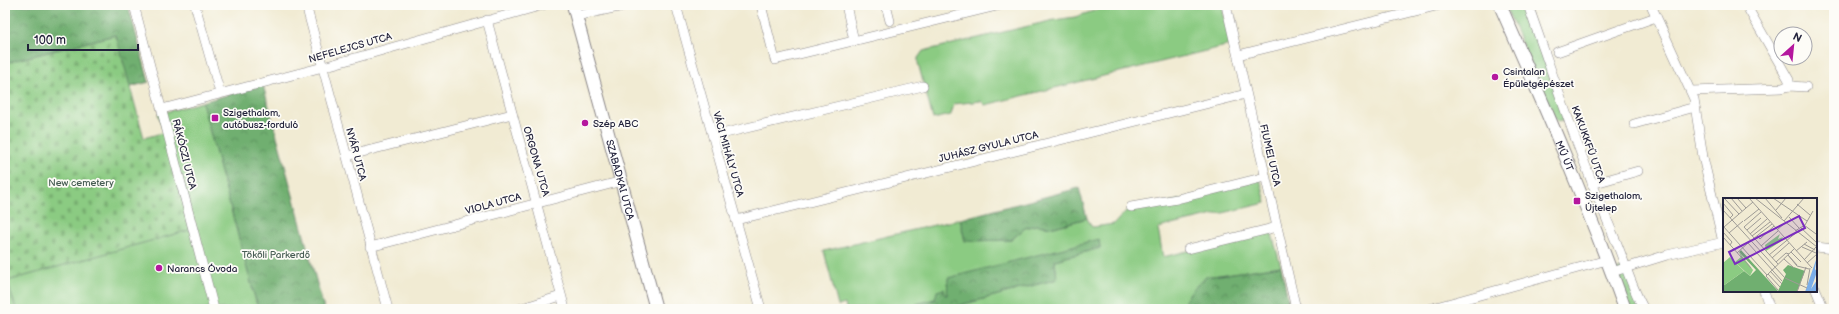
<svg xmlns="http://www.w3.org/2000/svg" width="1839" height="314" font-family="'Balsamiq Sans',sans-serif">
<style>
.grass{fill:#8bcb82;stroke:#56765e}
.forest{fill:url(#forest-crowns);stroke:#496856}
.cemetery{fill:url(#cemetery-stones);stroke:#56765e}
.park{fill:url(#park-dots);stroke:#56765e}
.lines{fill:none;stroke-linecap:round;stroke-linejoin:round}
.street-casing{stroke:#8a8687;stroke-width:10}
.secondary-casing{stroke:#8a8687;stroke-width:14}
.street{stroke:#fff;stroke-width:9}
.secondary{stroke:#fff;stroke-width:12}
.poi-dot{fill:#b5179e;stroke:#fdfcf7;stroke-width:1.5}
.labels{text-anchor:middle;stroke-width:3.5;stroke-linejoin:round;paint-order:stroke}
.street-label{font-size:10px;fill:#22223b;stroke:#fdfcf7}
.poi-label{font-size:10px;fill:#22223b;stroke:#fdfcf7;text-anchor:start}
.park-label{font-size:10px;fill:#475d54;stroke:#fdfcf7}
.inset-road{fill:none;stroke:#9e9b96;stroke-width:1}
.view{fill:#7b2cbf;fill-opacity:0.15;stroke:#7b2cbf;stroke-width:2}
.inset-edge{fill:none;stroke:#22223b;stroke-width:2}
</style>
<defs>
<pattern id="forest-crowns" width="20" height="18" patternUnits="userSpaceOnUse"><rect width="20" height="18" fill="#70af70"/><path d="M2 6a3 3 0 1 1 6 0M12 15a3 3 0 1 1 6 0" fill="none" stroke="#5c8e5d"/></pattern>
<pattern id="cemetery-stones" width="16" height="16" patternUnits="userSpaceOnUse"><rect width="16" height="16" fill="#8bcb82"/><path d="M2 7V4a2 2 0 0 1 4 0v3zM10 15v-3a2 2 0 0 1 4 0v3z" fill="#78ae71"/></pattern>
<pattern id="park-dots" width="8" height="8" patternUnits="userSpaceOnUse"><rect width="8" height="8" fill="#8bcb82"/><path d="M2 2h.1M6 6h.1" fill="none" stroke="#78ae71" stroke-width="1.8" stroke-linecap="round"/></pattern>
</defs>
<rect width="100%" height="100%" fill="#fdfcf7"/>
<filter id="ink" filterUnits="userSpaceOnUse"><feTurbulence type="fractalNoise" baseFrequency=".025" numOctaves="2"/><feDisplacementMap in="SourceGraphic" scale="8" xChannelSelector="R" yChannelSelector="G"/><feConvolveMatrix kernelMatrix="1 2 1 2 8 2 1 2 1" color-interpolation-filters="sRGB"/></filter>
<filter id="wash" filterUnits="userSpaceOnUse"><feTurbulence type="fractalNoise" baseFrequency=".012" numOctaves="4" result="noise"/><feDisplacementMap in="SourceGraphic" scale="16" xChannelSelector="R" yChannelSelector="G"/><feGaussianBlur stdDeviation="0.9" result="paint"/><feColorMatrix in="noise" values="0 0 0 0 0 0 0 0 0 0 0 0 0 0 0 0 0 1.4 0 .05"/><feComposite in="paint" operator="in"/></filter>
<g filter="url(#wash)">
<rect width="100%" height="100%" fill="#f1ebd3"/>
<g class="grass">
<path d="M1112 5H1222L1230 45 985 105 981 101 954 104 951 115 933 119 918 63V58L923 51 1054 20 1075 17Z"/>
<path d="M1505 5H1526L1565 120 1558 122 1553 116Z"/>
<path d="M202 102 258 309H16L7 281 193 229 158 114Z"/>
<path d="M1260 179 1266 203 1158 228 1163 257 1271 231 1281 266 1206 277 1192 290 1180 309H946L1057 279 1055 260 1100 248 1099 239 935 299 917 304V309H846L845 304 838 306 824 251 960 219 965 241 1011 240 1025 228 1036 225 1054 227 1087 218 1091 226 1093 227 1114 224 1126 211 1188 198Z"/>
<path d="M1627 266 1644 309H1625L1612 272Z"/>
</g>
<g class="forest">
<path d="M5 5H128L149 82 130 87 115 35 5 63Z"/>
<path d="M263 85 324 309H258L202 102Z"/>
<path d="M1079 188 1087 218 1054 227 1036 225 1025 228 1011 240 965 241 960 219Z"/>
<path d="M1099 239 1100 248 1055 260 1057 279 946 309H917V304L935 299 937 291 944 289 945 295H947L948 278Z"/>
<path d="M1281 266 1290 309H1180L1192 290 1206 277Z"/>
</g>
<path class="cemetery" d="M116 35 144 138 165 132 193 229 7 281 5 274V63Z"/>
<path class="park" d="M5 274 16 309H5Z"/>
</g>
<g filter="url(#ink)">
<g class="lines">
<g class="street-casing">
<g id="street">
<path d="M134 5 214 309"/>
<path d="M195 5 220 93"/>
<path d="M306 5 388 309"/>
<path d="M676 5 761 309"/>
<path d="M761 5 775 60 1001 5"/>
<path d="M846 5 854 41"/>
<path d="M886 5 890 21"/>
<path d="M1226 5 1296 309"/>
<path d="M1528 5C1556 84 1582 162 1615 239 1625 262 1631 287 1644 309"/>
<path d="M1651 5 1694 99 1703 157 1723 242"/>
<path d="M1746 5 1789 80V86"/>
<path d="M576 16 628 5"/>
<path d="M487 20 565 309"/>
<path d="M1557 52 1656 17"/>
<path d="M1238 55 1440 5"/>
<path d="M1691 91 1782 88 1789 86 1806 87"/>
<path d="M162 109 323 67 543 5"/>
<path d="M1634 124 1695 107"/>
<path d="M713 136 923 86"/>
<path d="M347 156 512 114"/>
<path d="M1592 184 1638 171"/>
<path d="M1131 207 1177 199 1265 177"/>
<path d="M736 220 1246 94"/>
<path d="M370 247 622 181"/>
<path d="M1816 247 1834 249"/>
<path d="M1188 249 1277 227"/>
<path d="M1612 272 1667 255 1724 242"/>
<path d="M1816 290 1824 309"/>
<path d="M1764 291 1770 309"/>
<path d="M519 309 561 296"/>
<path d="M1429 309 1607 260"/>
</g>
</g>
<g class="secondary-casing">
<g id="secondary">
<path id="s1" d="M573 5 656 309"/>
<path id="s2" d="M1500 5C1544 105 1588 206 1625 309"/>
</g>
</g>
<use href="#street" class="street"/>
<use href="#secondary" class="secondary"/>
</g>
</g>
<g class="poi-dot">
<circle cx="1495" cy="77" r="4"/>
<rect x="211" y="114" width="8" height="8" rx="2"/>
<circle cx="585" cy="123" r="4"/>
<rect x="1573" y="197" width="8" height="8" rx="2"/>
<circle cx="159" cy="268" r="4"/>
</g>
<g class="labels">
<g class="street-label">
<text transform="translate(350 47) rotate(-16)" y="4">NEFELEJCS UTCA</text>
<text transform="translate(1589 144) rotate(70)" y="4">KAKUKKFŰ UTCA</text>
<text transform="translate(988 146) rotate(-14)" y="4">JUHÁSZ GYULA UTCA</text>
<text transform="translate(185 154) rotate(76)" y="4">RÁKÓCZI UTCA</text>
<text transform="translate(357 154) rotate(75)" y="4">NYÁR UTCA</text>
<text transform="translate(729 154) rotate(74)" y="4">VÁCI MIHÁLY UTCA</text>
<text transform="translate(1271 155) rotate(77)" y="4">FIUMEI UTCA</text>
<text dy="4" stroke="none"><textPath href="#s2" startOffset="164">MŰ ÚT</textPath></text>
<text transform="translate(537 161) rotate(74)" y="4">ORGONA UTCA</text>
<text dy="4" stroke="none"><textPath href="#s1" startOffset="181">SZABADKAI UTCA</textPath></text>
<text transform="translate(493 203) rotate(-15)" y="4">VIOLA UTCA</text>
</g>
<g class="poi-label">
<text x="1503" y="75">Csintalan<tspan x="1503" dy="12">Épületgépészet</tspan></text>
<text x="223" y="116">Szigethalom,<tspan x="223" dy="12">autóbusz-forduló</tspan></text>
<text x="593" y="127">Szép ABC</text>
<text x="1585" y="199">Szigethalom,<tspan x="1585" dy="12">Újtelep</tspan></text>
<text x="167" y="272">Narancs Óvoda</text>
</g>
<g class="park-label">
<text x="81" y="186">New cemetery</text>
<text x="276" y="258">Tököli Parkerdő</text>
</g>
</g>
<g transform="translate(1723 198)">
<rect width="94" height="94" fill="#f1ebd3"/>
<path d="M57 36 55 41 60 39 57 44 43 53 42 47ZM16 54 30 72 27 78 12 64 18 59Z" fill="#8bcb82"/>
<path d="M18 52 55 93 63 76 60 72 65 67 82 73 74 94H0V88L21 73 27 78 33 72 16 54Z" fill="#70af70"/>
<path d="M7 59 21 73 0 88V65Z" fill="#8bcb82"/>
<path d="M94 59 92 71 94 74 88 91 94 82V94H82Z" fill="#7baee8"/>
<path class="inset-road" d="M1 0 16 16M8 0 19 13M14 0 23 10M26 0 89 70M32 0 94 49M42 0 59 20M50 0 84 23M0 5 10 17 7 20M74 6 87 17M0 12 62 80 84 90M53 12 63 0M38 14 21 29 55 66M66 19 76 30M21 23 36 11M61 23 81 0M81 27 93 36M0 28 44 77M1 29 30 4M77 29 94 45M24 32 38 20M54 32 63 24M72 33 82 27 90 13M0 34 9 44 7 47M6 35 20 23M27 36 44 21M29 38 47 24M34 38 37 41 51 28M0 39 28 70M30 41 49 26M25 45 59 83M81 46 92 52M38 48 55 33M79 49 93 55M73 53 84 44M68 54 78 64M14 55 26 44M46 57 74 34M49 60 66 45M61 61 71 70M81 62 93 49M53 64 63 55 66 56M84 65 94 56M74 67 65 57 74 68 86 71M47 73 59 86M45 76 57 89M84 87 87 70M55 92 43 78 71 51M74 94 83 69"/>
<path class="view" d="M76 18 82 30 12 66 6 54Z"/>
<rect width="94" height="94" class="inset-edge"/>
</g>
<rect width="1839" height="314" fill="none" stroke="#fdfcf7" stroke-width="20"/>
<g transform="translate(1793 46) rotate(27)"><circle r="19" fill="#fdfcf7" stroke="#a5a5ac"/>
<path d="M0-3L7 15L0 10L-7 15Z" fill="#b5179e"/>
<text y="-6" font-size="11" font-weight="bold" text-anchor="middle" fill="#22223b">N</text>
</g>
<path d="M28 44v6h110v-6" fill="none" stroke="#22223b" stroke-width="2"/>
<text x="34" y="44" font-size="12" fill="#22223b" stroke="#fdfcf7" stroke-width="3" paint-order="stroke">100 m</text>
</svg>
